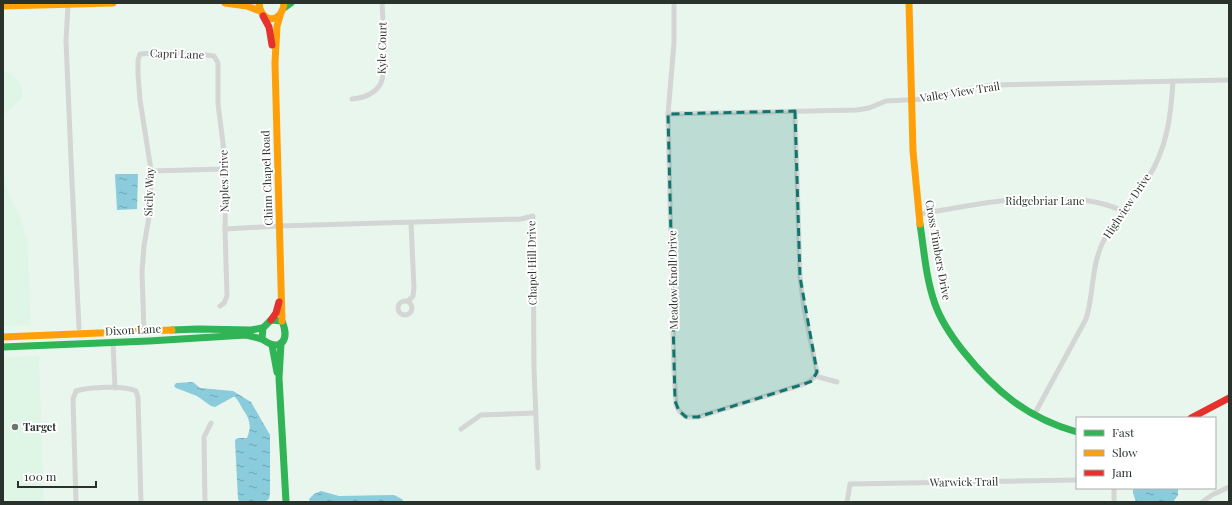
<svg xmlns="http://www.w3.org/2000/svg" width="1232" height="505" font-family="'Playfair Display',serif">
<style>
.built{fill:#dff6e6}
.water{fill:url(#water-ripples)}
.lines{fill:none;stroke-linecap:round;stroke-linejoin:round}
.street{stroke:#d3d6d4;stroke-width:5}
.fast{stroke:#30b455;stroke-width:7}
.slow{stroke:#ff9f0a;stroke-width:7}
.jam{stroke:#e5322d;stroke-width:7}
.marked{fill:#0f766e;fill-opacity:0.2;stroke:#0f766e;stroke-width:3;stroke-dasharray:8 5;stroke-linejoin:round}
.poi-dot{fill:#6c7770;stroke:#fff;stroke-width:1.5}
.labels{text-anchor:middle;stroke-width:4;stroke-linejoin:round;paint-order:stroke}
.street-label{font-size:11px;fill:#29322c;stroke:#fff}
.poi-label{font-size:11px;font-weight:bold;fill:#29322c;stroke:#fff;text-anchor:start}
</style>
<defs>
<pattern id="water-ripples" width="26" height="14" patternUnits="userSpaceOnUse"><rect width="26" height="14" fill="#8acbdc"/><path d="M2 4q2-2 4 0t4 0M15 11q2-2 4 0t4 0" fill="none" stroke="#71a5b3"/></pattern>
</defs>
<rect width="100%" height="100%" fill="#e9f6ed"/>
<g class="built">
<path d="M3 71 12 74 22 87V97L3 116Z"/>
<path d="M3 169 7 188 20 217 27 241 31 325 3 326Z"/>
<path d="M39 356 44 502H3V357Z"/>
</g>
<g class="water">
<path d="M116 174H138L137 209 117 210 115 175Z"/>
<path d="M193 382 200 388 233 391 251 402 270 435V493L269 499 266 501 240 502 238 499 235 441 236 439 238 438H247C252 426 250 419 242 408 240 404 238 400 235 397H233L215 407 211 406 197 396 176 388 174 386 176 383Z"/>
<path d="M1133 488H1178V495L1173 502H1136L1133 493Z"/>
<path d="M321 491 339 496 394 495 402 499 404 502H310L309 499 314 494Z"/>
</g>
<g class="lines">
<g class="street">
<path d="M674 3V43L668 114 674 371 676 405 679 411 686 417H698L804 384C811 381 814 379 817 372L804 309 800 277 795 111"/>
<path d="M68 5 66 41 72 182 79 328"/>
<path d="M352 99C363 98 375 94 381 83 387 71 383 19 382 3"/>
<path d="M668 114 857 110 869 108 886 101 926 99 954 92 991 85 1229 80"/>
<path d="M151 171 225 169"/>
<path d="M919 215 925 213C954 209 982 202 1011 200 1021 199 1031 200 1042 200 1073 199 1093 198 1123 211"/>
<path d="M225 229 279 226 521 219 533 216 534 369 538 468"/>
<path d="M408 301 413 296 414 288 411 223"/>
<circle cx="405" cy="308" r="7"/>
<path d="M144 331 142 272 144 246 150 211 151 170 140 100 138 74V60L140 54C164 52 190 52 214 56L218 63V104L223 143 226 184 225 229 227 296 224 303 220 306"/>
<path d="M113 342 115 388"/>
<path d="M815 376 837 382"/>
<path d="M1034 415 1086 319C1094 294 1091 266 1103 242 1111 226 1122 211 1133 197 1138 190 1144 184 1148 178 1167 148 1171 116 1173 81"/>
<path d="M461 429 481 415 535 413"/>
<path d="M1114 488V502"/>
<path d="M76 502 73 399 76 391C89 387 124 385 136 391L138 398 141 502"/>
<path d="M205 502 204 437 211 423"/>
<path d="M847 502 850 484 1077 480"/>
<path d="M1202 502 1212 495 1229 487"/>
</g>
<g class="fast">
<path d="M284 8 291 3"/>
<path d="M920 224C924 250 926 279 935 304 941 321 952 337 963 351 995 391 1027 418 1077 432"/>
<path d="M271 320 282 321C290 340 281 353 262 339L263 328Z"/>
<path d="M172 330 198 329 251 330 262 328"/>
<path d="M281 343 279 378 286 502"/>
<path d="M272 345 277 372"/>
<path d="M3 347 149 341 246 335 262 339"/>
</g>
<g class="slow">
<path d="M225 3 247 6 260 11"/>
<path d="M259 3C261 24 282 24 284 3"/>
<path d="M909 3 913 151 920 224"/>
<path d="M3 6 113 3"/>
<path d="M280 16 277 26 275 63 282 321"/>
<path d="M3 337 172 330"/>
</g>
<g class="jam">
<path d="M263 16 269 27 272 45"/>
<path d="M271 320 276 313 279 302"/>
<path d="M1191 418 1229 398"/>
</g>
</g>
<path class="marked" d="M795 111 800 277 817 372 812 381 804 384 698 417H686L679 411 675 401 668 114Z"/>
<circle class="poi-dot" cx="15" cy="427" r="4"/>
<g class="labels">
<g class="street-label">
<text transform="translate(382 48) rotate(-89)" y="4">Kyle Court</text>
<text transform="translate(177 54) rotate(2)" y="4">Capri Lane</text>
<text transform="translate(960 92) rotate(-9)" y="4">Valley View Trail</text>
<text transform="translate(267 178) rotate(-92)" y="4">Chinn Chapel Road</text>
<text transform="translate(224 181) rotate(-91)" y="4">Naples Drive</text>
<text transform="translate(149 192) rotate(-88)" y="4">Sicily Way</text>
<text x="1045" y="205">Ridgebriar Lane</text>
<text transform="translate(1127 206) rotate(-56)" y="4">Highview Drive</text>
<text transform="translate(938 250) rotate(80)" y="4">Cross Timbers Drive</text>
<text transform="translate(532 263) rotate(-91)" y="4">Chapel Hill Drive</text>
<text transform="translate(673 280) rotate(-91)" y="4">Meadow Knoll Drive</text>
<text transform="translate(133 330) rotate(-3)" y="4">Dixon Lane</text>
<text transform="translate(964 482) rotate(-1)" y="4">Warwick Trail</text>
</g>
<g class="poi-label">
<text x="23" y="431">Target</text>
</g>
</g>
<rect width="1232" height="505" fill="none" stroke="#29322c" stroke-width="8"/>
<rect x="1076" y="417" width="140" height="72" fill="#ffffff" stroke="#a9adab"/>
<rect x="1084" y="430" width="20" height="6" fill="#30b455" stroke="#a9adab"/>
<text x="1112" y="437" font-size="12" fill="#29322c">Fast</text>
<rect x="1084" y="450" width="20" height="6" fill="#ff9f0a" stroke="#a9adab"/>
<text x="1112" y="457" font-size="12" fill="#29322c">Slow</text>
<rect x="1084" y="470" width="20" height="6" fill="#e5322d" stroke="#a9adab"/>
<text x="1112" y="477" font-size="12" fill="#29322c">Jam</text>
<path d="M18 481v6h78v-6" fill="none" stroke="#29322c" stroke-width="2"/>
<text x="24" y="481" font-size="12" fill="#29322c" stroke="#ffffff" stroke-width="3" paint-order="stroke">100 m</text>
</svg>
